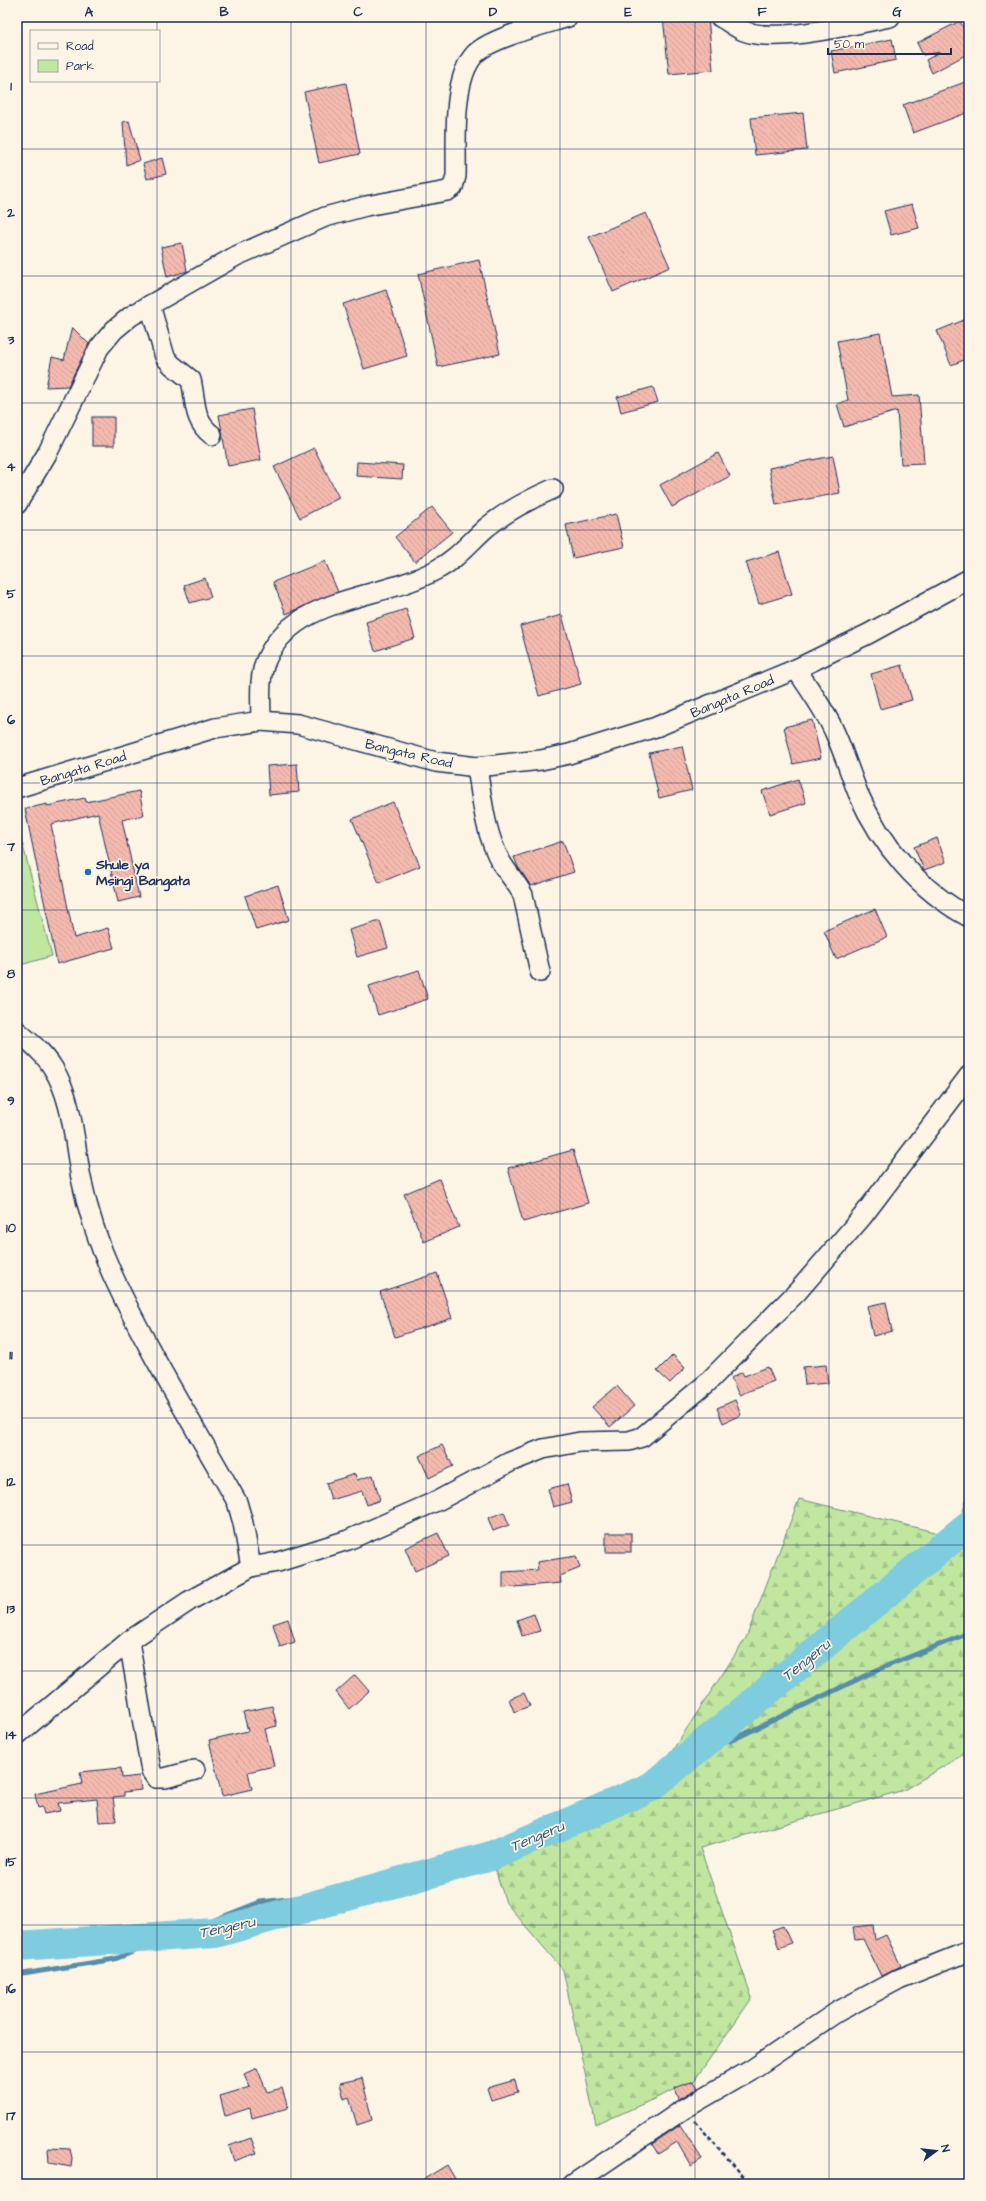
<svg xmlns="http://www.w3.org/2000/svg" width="986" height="2201" font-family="'Architects Daughter',sans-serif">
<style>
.forest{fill:url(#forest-firs);stroke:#6e8a7f}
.park{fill:#c0e6a0;stroke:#6e8a7f}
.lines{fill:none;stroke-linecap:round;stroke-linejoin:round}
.stream{stroke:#578dab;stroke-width:5}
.river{stroke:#7fccde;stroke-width:30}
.building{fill:url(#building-back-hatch);stroke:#1b2f5e}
.minor-casing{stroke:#1b2f5e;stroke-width:22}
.path{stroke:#1b2f5e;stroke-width:2.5;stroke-dasharray:4 3;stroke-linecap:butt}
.minor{stroke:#fcf5e5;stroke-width:19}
.grid{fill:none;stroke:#1b2f5e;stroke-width:1;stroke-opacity:0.55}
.poi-dot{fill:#1f6fb2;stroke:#fcf5e5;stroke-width:1.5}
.labels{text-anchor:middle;stroke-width:3.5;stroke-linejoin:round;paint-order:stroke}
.street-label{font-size:14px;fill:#1b2f5e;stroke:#fcf5e5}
.poi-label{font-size:14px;font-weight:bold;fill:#1b2f5e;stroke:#fcf5e5;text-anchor:start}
.water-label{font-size:15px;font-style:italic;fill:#34567e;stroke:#fcf5e5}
.neatline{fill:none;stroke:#1b2f5e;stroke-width:1.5}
.grid-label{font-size:13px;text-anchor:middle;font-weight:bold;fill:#1b2f5e}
</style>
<defs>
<pattern id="forest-firs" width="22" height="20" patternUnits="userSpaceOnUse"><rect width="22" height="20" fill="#c0e6a0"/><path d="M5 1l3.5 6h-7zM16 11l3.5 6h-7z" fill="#a4c68c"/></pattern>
<pattern id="building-back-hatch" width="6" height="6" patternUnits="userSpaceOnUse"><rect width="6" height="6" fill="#f5baaf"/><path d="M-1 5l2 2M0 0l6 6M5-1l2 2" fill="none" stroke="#d1a099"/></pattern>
</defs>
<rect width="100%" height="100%" fill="#fcf5e5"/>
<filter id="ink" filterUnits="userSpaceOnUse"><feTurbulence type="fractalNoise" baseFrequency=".025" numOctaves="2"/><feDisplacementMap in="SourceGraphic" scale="8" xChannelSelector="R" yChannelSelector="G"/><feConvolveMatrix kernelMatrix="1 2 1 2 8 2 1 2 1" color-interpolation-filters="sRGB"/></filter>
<g filter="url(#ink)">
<path class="forest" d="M969 1491V1751L904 1790 700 1848 752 1998 694 2081 596 2125 563 1970 506 1903 491 1856 655 1777 746 1638 799 1499 955 1537Z"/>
<path class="park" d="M17 823 52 956 17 966Z"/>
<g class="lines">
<g class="stream">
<path d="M730 1741 879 1669 969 1633"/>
<path d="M17 1975 115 1959 260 1902 434 1883 620 1794"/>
</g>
<path class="river" d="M17 1946 215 1933 491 1856 651 1787 969 1525"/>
</g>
<g class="building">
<path d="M663 17H708L713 70 669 74Z"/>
<path d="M960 21 969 39V53L932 73 926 60 940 52 923 55 917 43Z"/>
<path d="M892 39 896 60 835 73 831 51Z"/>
<path d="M965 82 969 91V112L913 133 903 105Z"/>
<path d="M346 83 360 154 319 163 304 92Z"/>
<path d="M803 113 807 150 755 155 751 118Z"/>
<path d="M129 121 140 160 126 165 123 122Z"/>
<path d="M162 158 166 174 147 179 143 164Z"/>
<path d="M912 204 919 228 891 235 884 211Z"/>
<path d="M646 213 670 267 613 292 589 237Z"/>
<path d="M182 243 187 271 167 277 161 247Z"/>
<path d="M479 260 500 354 438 367 418 274Z"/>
<path d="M386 290 407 356 364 369 343 304Z"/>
<path d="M969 318V358L951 365 937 331Z"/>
<path d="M72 327 89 344 68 386 46 387 52 357 64 360Z"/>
<path d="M880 333 892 397 919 395 924 463 901 464 897 411 844 427 837 404 848 400 837 341Z"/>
<path d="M653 387 658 402 621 412 617 397Z"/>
<path d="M252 409 261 460 228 466 219 415Z"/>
<rect x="92" y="417" width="22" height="29"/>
<path d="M314 448 339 498 300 518 274 467Z"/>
<path d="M718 453 730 476 672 507 660 485Z"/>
<path d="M833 456 840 493 776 505 769 468Z"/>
<path d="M357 462 403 465 402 479 356 476Z"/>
<path d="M432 507 452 532 415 562 395 537Z"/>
<path d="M616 514 624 547 573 558 566 525Z"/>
<path d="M779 552 792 594 759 604 746 562Z"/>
<path d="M325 561 338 592 286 614 273 582Z"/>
<path d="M205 578 211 597 190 603 184 585Z"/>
<path d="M406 609 415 638 375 651 366 622Z"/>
<path d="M562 615 581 684 539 696 520 626Z"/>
<path d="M902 665 912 700 880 709 871 674Z"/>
<path d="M812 720 821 758 793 764 784 727Z"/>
<path d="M682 746 692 790 659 798 649 753Z"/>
<path d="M297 764 299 792 269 795 267 766Z"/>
<path d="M798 779 806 803 770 814 762 791Z"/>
<path d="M139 791 144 815 122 820 139 897 118 902 98 813 51 824 74 938 108 928 114 948 57 964 25 809 47 804V806L85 798 86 802Z"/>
<path d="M393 802 420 866 379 883 352 819Z"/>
<path d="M937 838 946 862 924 870 914 847Z"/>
<path d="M563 841 574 872 531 886 518 867 514 857Z"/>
<path d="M278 885 289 920 256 930 245 896Z"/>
<path d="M875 909 887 937 836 959 824 931Z"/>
<path d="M380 921 388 948 357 957 349 930Z"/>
<path d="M419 970 428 999 378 1015 369 986Z"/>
<path d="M573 1150 588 1203 523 1222 508 1168Z"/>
<path d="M439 1179 459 1227 424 1242 404 1194Z"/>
<path d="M437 1273 452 1318 395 1337 380 1292Z"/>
<path d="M886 1302 892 1331 873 1336 867 1306Z"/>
<path d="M673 1355 685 1368 670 1383 657 1371Z"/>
<path d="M826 1365 828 1383 805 1385 803 1367Z"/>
<path d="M768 1367 774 1381 739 1395 731 1378 742 1372 744 1376Z"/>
<path d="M617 1386 634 1406 610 1427 592 1407Z"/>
<path d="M735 1400 741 1415 723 1423 717 1408Z"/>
<path d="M442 1445 453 1466 429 1478 419 1456Z"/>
<path d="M355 1474 357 1480 373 1475 380 1500 367 1505 362 1491 331 1500 326 1483Z"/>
<path d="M567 1484 572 1502 553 1507 548 1489Z"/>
<path d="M504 1512 509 1525 493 1531 488 1518Z"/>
<path d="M438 1533 449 1556 415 1571 405 1548Z"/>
<rect x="606" y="1533" width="25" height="19"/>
<path d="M576 1556 580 1568 560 1576 561 1583 503 1588V1572L538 1570 537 1562Z"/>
<path d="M534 1614 540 1631 522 1636 517 1620Z"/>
<path d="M288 1619 295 1642 280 1647 273 1624Z"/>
<path d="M355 1675 369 1691 349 1709 336 1692Z"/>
<path d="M524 1693 530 1706 514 1712 509 1699Z"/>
<path d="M272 1706 277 1726 265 1729 274 1766 248 1772 252 1789 222 1796 209 1740 248 1731 243 1712Z"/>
<path d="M121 1768 122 1778 139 1776 141 1790 124 1792V1796L113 1797 116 1821 99 1822 97 1799 58 1803 60 1811 44 1814 42 1807 38 1808 35 1794 82 1784 80 1772Z"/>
<path d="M873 1925 875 1940 886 1935 901 1966 881 1976 863 1939 855 1940 853 1927Z"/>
<path d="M783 1926 791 1943 779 1948 772 1930Z"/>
<path d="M257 2068 267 2092 282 2088 288 2108 252 2118 250 2108 225 2116 220 2096 250 2087 244 2074Z"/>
<path d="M362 2078 372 2120 357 2125 349 2097 344 2099 340 2083Z"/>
<path d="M515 2080 518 2092 491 2100 487 2088Z"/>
<path d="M694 2081 698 2088 679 2099 675 2088Z"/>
<path d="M680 2125 702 2159 691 2166 677 2142 658 2154 652 2144Z"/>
<path d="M251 2138 257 2153 234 2161 229 2146Z"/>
<path d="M48 2148 70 2149 72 2158 71 2167 49 2163Z"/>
<path d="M447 2165 458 2184H416Z"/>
</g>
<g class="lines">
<g class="minor-casing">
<g id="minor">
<path d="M720 17C728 21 736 28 744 31 777 44 855 24 890 17"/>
<path d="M150 305 165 357 172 365 191 380C196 401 193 421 212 435"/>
<path d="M17 504 48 452 99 348 114 330 131 316 236 256 325 217 366 206 447 191 453 187 456 176C457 142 451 80 475 54 490 38 546 24 568 17"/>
<path d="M796 669C810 690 825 710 835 733 844 753 850 773 858 793 881 845 919 890 969 917"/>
<path d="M261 721C261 702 258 676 267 658 296 595 382 600 436 570 456 560 470 542 487 527 507 511 530 499 553 489"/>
<path d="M477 767C482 799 485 834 501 862 508 874 517 883 523 895L540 972"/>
<path d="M17 788 215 728 261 721 298 724 436 762 477 767 541 760 569 754 656 727 796 669 868 634 969 579"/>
<path d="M17 1031C30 1042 44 1053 53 1068 73 1100 74 1142 81 1178 88 1212 99 1245 113 1276 149 1354 195 1427 237 1502L243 1523 251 1567"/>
<path d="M129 1641 151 1771 156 1778H165L195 1770"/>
<path d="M17 1735 129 1641 189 1601 251 1567 278 1562 348 1540 439 1500 510 1462 543 1449 580 1442 629 1441 642 1437 707 1383 798 1291 862 1217 969 1076"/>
<path d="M573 2184 684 2109 751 2070 837 2012 899 1979 969 1951"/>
</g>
</g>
<path class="path" d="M695 2121 750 2184"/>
<use href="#minor" class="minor"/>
</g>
</g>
<path class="grid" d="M157 17V31M291 17V2184M426 17V2184M560 17V2184M695 17V2184M829 17V2184M157 81V2184M17 149H969M17 276H969M17 403H969M17 530H969M17 656H969M17 783H969M17 910H969M17 1037H969M17 1164H969M17 1291H969M17 1418H969M17 1545H969M17 1671H969M17 1798H969M17 1925H969M17 2052H969"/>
<circle class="poi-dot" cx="88" cy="872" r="4"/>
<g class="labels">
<g class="street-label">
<text transform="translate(732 696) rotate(-23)" y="5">Bangata Road</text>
<text transform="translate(409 753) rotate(13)" y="5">Bangata Road</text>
<text transform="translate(83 768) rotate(-17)" y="5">Bangata Road</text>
</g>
<g class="poi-label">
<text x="96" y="869">Shule ya<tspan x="96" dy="16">Msingi Bangata</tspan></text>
</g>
<g class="water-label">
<text transform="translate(806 1660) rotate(-39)" y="5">Tengeru</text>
<text transform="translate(537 1836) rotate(-23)" y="5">Tengeru</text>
<text transform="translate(227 1927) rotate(-12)" y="5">Tengeru</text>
</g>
</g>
<rect width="986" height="2201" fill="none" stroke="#fcf5e5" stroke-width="44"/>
<rect x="30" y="30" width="130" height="52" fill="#fcf5e5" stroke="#a2a6af"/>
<rect x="38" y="43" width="20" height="6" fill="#fcf5e5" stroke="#a2a6af"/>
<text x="66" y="50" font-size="12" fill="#1b2f5e">Road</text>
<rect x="38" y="60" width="20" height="12" fill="#c0e6a0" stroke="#a2a6af"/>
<text x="66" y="70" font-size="12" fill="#1b2f5e">Park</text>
<g transform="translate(936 2151) rotate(75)" stroke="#fcf5e5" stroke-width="3" paint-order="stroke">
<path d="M0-3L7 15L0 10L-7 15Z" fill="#1b2f5e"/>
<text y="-6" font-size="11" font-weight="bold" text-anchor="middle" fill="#1b2f5e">N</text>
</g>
<path d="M828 48v6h123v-6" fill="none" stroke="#1b2f5e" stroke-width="2"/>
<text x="834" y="48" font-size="12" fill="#1b2f5e" stroke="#fcf5e5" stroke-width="3" paint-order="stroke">50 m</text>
<rect x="22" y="22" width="942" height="2157" class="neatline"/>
<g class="grid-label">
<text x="89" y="16">A</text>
<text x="224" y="16">B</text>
<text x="358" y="16">C</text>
<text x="493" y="16">D</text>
<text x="628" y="16">E</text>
<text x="762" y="16">F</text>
<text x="897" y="16">G</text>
<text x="11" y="90">1</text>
<text x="11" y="217">2</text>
<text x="11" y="344">3</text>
<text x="11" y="471">4</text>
<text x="11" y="598">5</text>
<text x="11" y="724">6</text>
<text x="11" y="851">7</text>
<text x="11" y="978">8</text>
<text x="11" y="1105">9</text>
<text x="11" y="1232">10</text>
<text x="11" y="1359">11</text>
<text x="11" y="1486">12</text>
<text x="11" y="1613">13</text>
<text x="11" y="1739">14</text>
<text x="11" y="1866">15</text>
<text x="11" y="1993">16</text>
<text x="11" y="2120">17</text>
</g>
</svg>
